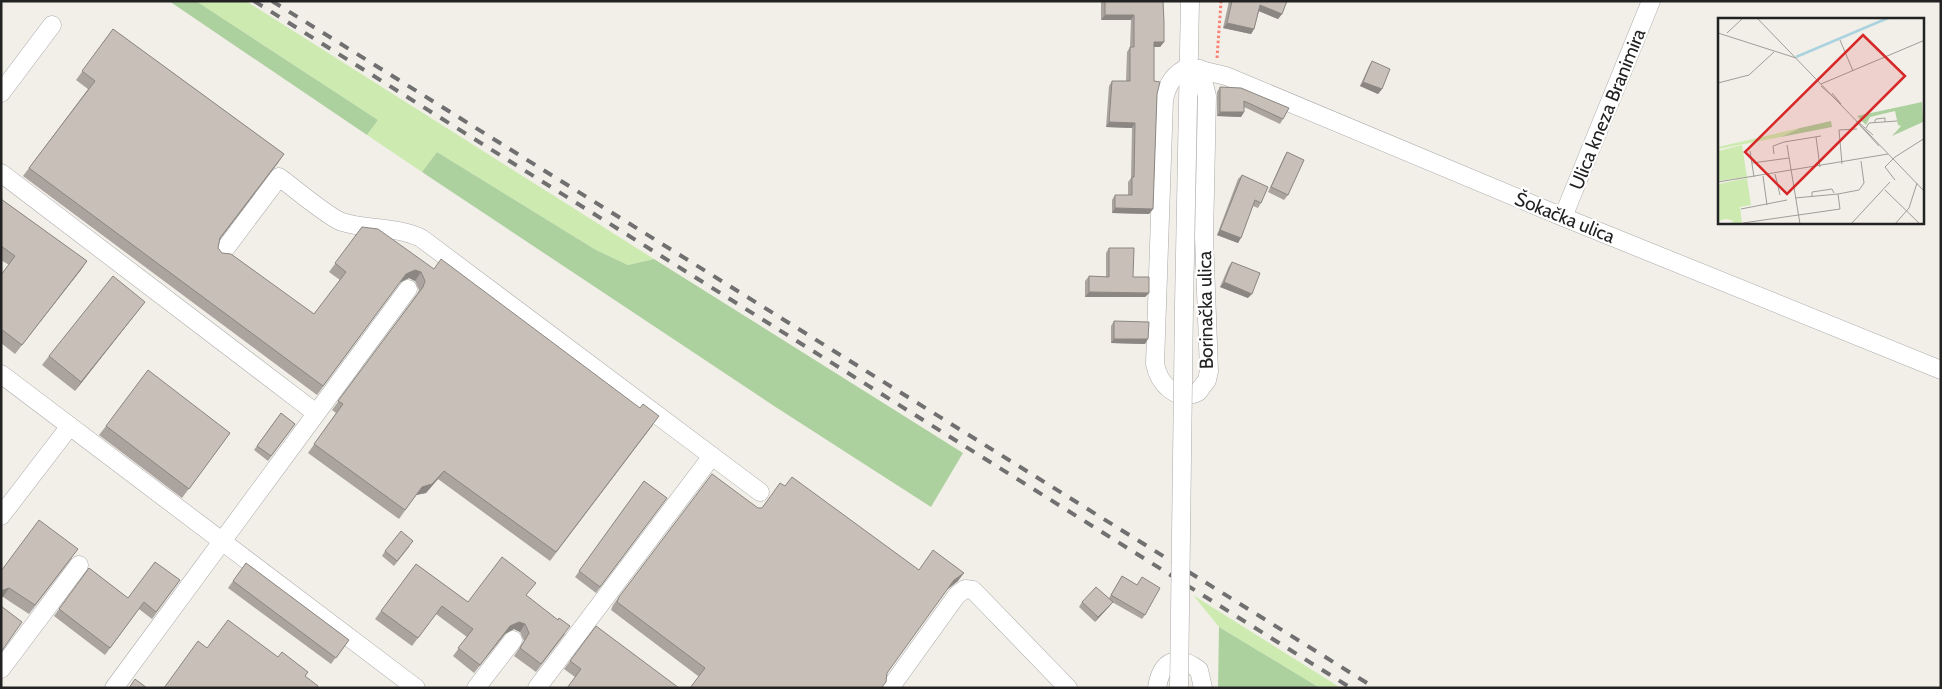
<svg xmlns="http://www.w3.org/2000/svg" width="1942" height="689" font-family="Cabin,sans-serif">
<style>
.grass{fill:#cdebb0}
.forest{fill:#add19e}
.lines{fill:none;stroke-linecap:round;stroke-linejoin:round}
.minor-casing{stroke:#a9a9a9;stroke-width:19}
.path{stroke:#fa8072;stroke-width:3;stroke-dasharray:2.5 2.5;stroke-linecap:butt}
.minor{stroke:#fff;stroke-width:18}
.rail{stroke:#707070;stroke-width:4;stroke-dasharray:10 10;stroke-linecap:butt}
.minor-bridge-casing{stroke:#a9a9a9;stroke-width:19;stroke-linecap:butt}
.minor-bridge{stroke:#fff;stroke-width:18}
.wall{fill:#aba49e}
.shaded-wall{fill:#8b8681}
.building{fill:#c7bfb8;stroke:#8b8681}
.labels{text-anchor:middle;stroke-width:4.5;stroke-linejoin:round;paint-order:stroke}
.street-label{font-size:19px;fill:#222;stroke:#fff}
.inset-river{fill:none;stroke:#aad3df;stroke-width:2.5}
.inset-road{fill:none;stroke:#9f9d99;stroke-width:1}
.view{fill:#d62828;fill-opacity:0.15;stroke:#d62828;stroke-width:2.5}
.inset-edge{fill:none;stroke:#222;stroke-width:2.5}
</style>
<rect width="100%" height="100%" fill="#f2efe9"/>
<g class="grass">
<path d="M196 1H246L654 259 628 265 596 250 437 152 422 172 367 135 378 120Z"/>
<path d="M1193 595 1341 688H1320L1219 627Z"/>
</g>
<g class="forest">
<path d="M169 1H196L378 120 367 135Z"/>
<path d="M437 152 596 250 628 265 654 259 963 453 931 507 774 406 422 172Z"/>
<path d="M1219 627 1320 688H1218Z"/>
</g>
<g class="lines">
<g class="minor-casing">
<g id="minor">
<path d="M1188 67 1226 76 1563 217 1941 370"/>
<path d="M1188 67C1174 74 1168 83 1164 99L1155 364C1159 384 1176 402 1198 392L1207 380 1209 371 1204 237 1207 96 1200 69"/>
<path d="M1 93 52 25"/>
<path d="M1 173 316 413"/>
<path d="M1563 217 1651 1"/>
<path d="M222 253 279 177C293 187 328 217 342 222 368 230 396 226 421 238L760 492"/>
<path d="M1184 306 1190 1"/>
<path d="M1 374 416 688"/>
<path d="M1 516 70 426"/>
<path d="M1 669 79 565"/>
<path d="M114 688 408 289"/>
<path d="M476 688 513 640"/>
<path d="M537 688 712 456"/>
<path d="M890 688 957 595 965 589 973 590 1068 688"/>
<path d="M1157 688C1161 661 1177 653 1199 670L1203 688"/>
</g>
</g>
<path class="path" d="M1217 58 1221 2 1218 1"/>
<use href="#minor" class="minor"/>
<g class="rail">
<path d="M254 1 1351 688"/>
<path d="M272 1 1375 688"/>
</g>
<g class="minor-bridge-casing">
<path id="minor-bridge" d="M1179 688 1184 306"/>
</g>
<use href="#minor-bridge" class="minor-bridge"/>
</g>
<g class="wall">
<path d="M1101 1H1163L1164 42 1160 47H1154V81L1157 94 1153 209 1149 214 1112 213V200L1115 195H1128V182L1131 178 1132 128 1106 127 1109 86 1112 81H1126L1127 52 1130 47 1131 20H1101Z"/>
<path d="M1229 1H1287L1282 14 1278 19 1259 11 1254 29 1251 34 1223 28Z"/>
<path d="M113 29 284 154 220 239 218 248 222 253 314 314 340 280 329 272 362 227 653 425 550 561 438 479 426 493 416 495 399 519 308 453 336 413 332 410 417 294 419 290 415 281 409 278 399 283 317 395 23 176 88 89 76 80Z"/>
<path d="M1372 61 1382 89 1378 94 1360 86 1369 66Z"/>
<path d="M1220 87 1283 119 1280 124 1244 107V112L1241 117 1217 116V92Z"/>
<path d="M1287 152 1288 195 1284 200 1268 192 1284 157Z"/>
<path d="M1242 175 1261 203 1258 208 1253 206 1238 243 1217 235 1238 179Z"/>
<path d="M1 199 87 261 15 354 1 343V275L9 265 1 260Z"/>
<path d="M1109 248 1133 277 1149 293 1145 297H1085V281L1089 276 1106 277V253Z"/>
<path d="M1232 262 1248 298 1220 287 1229 266Z"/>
<path d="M145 302 75 391 42 365 49 356Z"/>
<path d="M1114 321 1145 344 1111 343V326Z"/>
<path d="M281 413 295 424 268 461 254 450Z"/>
<path d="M106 426 230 433 182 498 99 435Z"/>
<path d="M644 481 667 498 596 593 575 577Z"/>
<path d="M758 508 919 570 958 581 948 589 698 676 611 610 613 605 619 597Z"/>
<path d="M410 546 394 566 382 556 385 551Z"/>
<path d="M72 558 29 614 3 597H1V571Z"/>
<path d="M246 563 349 640 331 664 228 588Z"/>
<path d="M416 564 468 602 527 596 565 634 536 672 514 656 524 641 520 632 514 629 505 634 474 673 453 656 467 637 436 614 412 646 375 619Z"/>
<path d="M89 568 128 598 180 580 152 619 139 609 105 655 54 616Z"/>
<path d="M1122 576 1137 585 1142 577 1145 615 1142 619 1112 602 1095 622 1079 607 1082 602 1109 598Z"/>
<path d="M570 661 679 688 575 677 564 669Z"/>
</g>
<g class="shaded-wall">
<path d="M1260 5 1282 14 1278 19 1256 10Z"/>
<path d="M1105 15H1134L1131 20H1101Z"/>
<path d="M1227 23 1254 29 1251 34 1223 28Z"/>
<path d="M1154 42H1164L1160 47H1151Z"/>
<path d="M1363 82 1382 89 1378 94 1360 86Z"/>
<path d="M1220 112H1244L1241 117 1217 116Z"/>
<path d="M1109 122 1135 123 1132 128 1106 127Z"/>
<path d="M284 154 278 163 214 247 220 238Z"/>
<path d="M1115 208 1153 209 1149 214 1112 213Z"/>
<path d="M1220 230 1241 238 1238 243 1217 235Z"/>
<path d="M87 261 81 270 15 354 22 345Z"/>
<path d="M415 270 421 272 415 281 409 278 399 283 317 395 406 274Z"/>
<path d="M1224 282 1252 294 1248 298 1220 287Z"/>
<path d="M1089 292 1149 293 1145 297H1085Z"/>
<path d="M145 302 138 311 75 391 81 382Z"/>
<path d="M1114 339H1148L1145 344 1111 343Z"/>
<path d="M444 471 438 479 426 493 416 495 399 519 422 487Z"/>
<path d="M964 573 958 581 948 589 954 580Z"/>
<path d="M9 588 3 597H1V591Z"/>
<path d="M1113 602 1109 607 1095 622 1098 617Z"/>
<path d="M519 622 525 624 520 632 514 629 505 634 474 673 510 626Z"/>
</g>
<g class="building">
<path d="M1105 1H1163L1164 22V42H1154V81L1160 82 1157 94 1153 209 1115 208V195H1132V177H1134L1135 123 1109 122 1112 81H1130V47H1134V15H1105Z"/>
<path d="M1232 1H1287L1282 14 1260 5 1254 29 1227 23Z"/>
<path d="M113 29 284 154 220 238 218 248 222 253 231 254 314 314 346 272 335 263 362 227 378 229 434 269 441 259 640 408 643 404 659 416 556 552 444 471 432 484 422 487 405 510 314 444 343 404 338 401 423 287 425 281 421 272 415 270 406 274 323 386 29 168 95 81 82 71Z"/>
<path d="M1372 61 1390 69 1382 89 1363 82Z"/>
<path d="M1220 87 1241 88 1289 108 1283 119 1244 101V112H1220Z"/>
<path d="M1287 152 1304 160 1288 195 1271 187Z"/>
<path d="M1242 175 1268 187 1261 203 1255 200 1241 238 1220 230Z"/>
<path d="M1 199 87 261 22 345 1 329V275L15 256 1 246Z"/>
<path d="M1109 248H1134L1133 277H1149V293L1089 292V276L1109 277Z"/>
<path d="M1232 262 1260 273 1252 294 1224 282Z"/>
<path d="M113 276 145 302 81 382 49 356Z"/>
<path d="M1114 321 1149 322 1148 339H1114Z"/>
<path d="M148 370 230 433 189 489 106 426Z"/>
<path d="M281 413 295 424 271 456 257 446Z"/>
<path d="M712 474 758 508H762L780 483 785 486 792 477 919 570 933 550 964 573 954 580 887 673 886 682 881 688H690L705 668 617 602 619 597Z"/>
<path d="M644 481 667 498 600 587 579 571Z"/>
<path d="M39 520 78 549 35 605 9 588 1 591V571Z"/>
<path d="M401 531 413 541 397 561 385 551Z"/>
<path d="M502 557 536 583 526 595 558 620 559 618 570 626 541 664 520 648 529 633 525 624 519 622 510 626 480 665 458 648 473 629 442 606 418 638 381 611 416 564 468 602Z"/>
<path d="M155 562 180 580 156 612 144 602 110 648 59 609 89 568 128 598Z"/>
<path d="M246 563 349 640 336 658 233 581Z"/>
<path d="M1122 576 1137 585 1142 577 1160 588 1145 615 1111 595Z"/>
<path d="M1096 587 1113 602 1098 617 1082 602Z"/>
<path d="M1 606 22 622 1 652Z"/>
<path d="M228 620 278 657 282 652 308 672 305 676 318 686 317 688H164L198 641 207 648Z"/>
<path d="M596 626 679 688H567L581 669 570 661Z"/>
<path d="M135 679 147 688H129Z"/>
</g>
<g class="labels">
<g class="street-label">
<text transform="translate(1607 109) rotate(-68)" y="7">Ulica kneza Branimira</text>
<text transform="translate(1565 217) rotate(22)" y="7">Šokačka ulica</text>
<text transform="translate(1205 310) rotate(-91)" y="7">Borinačka ulica</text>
</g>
</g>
<g transform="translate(1718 18)">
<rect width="206" height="206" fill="#f2efe9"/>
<path d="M82 110 63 119 0 131V129ZM24 127 29 159 0 163V133ZM29 160 33 187 22 189 24 205 10 206 16 203 8 201 0 203 1 166Z" fill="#cdebb0"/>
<path d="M204 84 205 104 174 118 183 108 180 107 177 93 152 99 148 107 139 98ZM113 103 114 109 63 119 82 110Z" fill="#add19e"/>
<path class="inset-river" d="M78 39 170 0"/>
<path class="inset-road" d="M39 0 207 174M0 15 78 40M9 15 25 0M122 22 135 53M0 65 31 57 56 34M103 66 207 22M103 68 123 86 114 75M138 103 161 128M139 103 155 117M156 105 158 101 167 100V104M148 110 151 105 179 103M98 119 102 149M69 127 82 206M32 133 36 159M56 136 55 128 66 124 103 118M34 145 71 140M124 146 121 112 139 111M57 156 62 177M45 158 49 187M177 162 167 149 177 139 207 120M0 164 170 136M167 172 202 206M94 178V174L114 171 116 175M77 180 120 176M23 191 69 182M25 205 122 191 120 176 141 172 146 165 143 143M133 206 172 164M177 206 191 190 199 165"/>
<path class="view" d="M145 17 187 58 69 176 27 134Z"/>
<rect width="206" height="206" class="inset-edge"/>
</g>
<rect width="1942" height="689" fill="none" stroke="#222222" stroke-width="5"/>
</svg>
